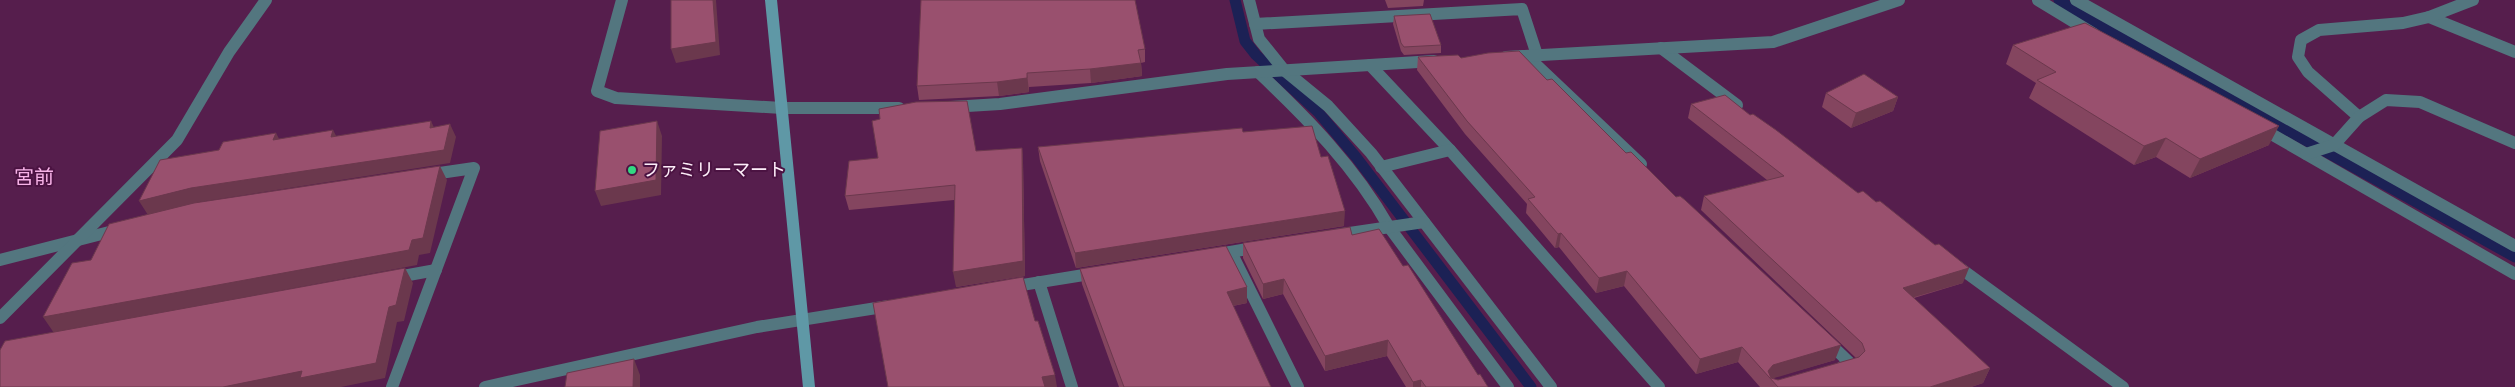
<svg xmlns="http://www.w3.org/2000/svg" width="2515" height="387" font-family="'Fira Sans Condensed','Noto Sans JP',sans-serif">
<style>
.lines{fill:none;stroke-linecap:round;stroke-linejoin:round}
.stream{stroke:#1c2155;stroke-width:11}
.street{stroke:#53767f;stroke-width:12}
.secondary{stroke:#5f98a6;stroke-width:12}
.wall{fill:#84455f}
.shaded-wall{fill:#6b384d}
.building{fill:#99506e;stroke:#6b384d}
.poi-dot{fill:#33d882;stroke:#4b1342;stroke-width:2}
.labels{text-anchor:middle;stroke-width:4;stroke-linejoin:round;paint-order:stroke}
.poi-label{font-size:18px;fill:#fdeef9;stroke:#4b1342;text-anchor:start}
.quarter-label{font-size:20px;fill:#f7b2e7;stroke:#4b1342}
</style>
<rect width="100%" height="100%" fill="#561e4d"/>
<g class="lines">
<g class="stream">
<path d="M1235 0 1245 41 1256 55 1318 112 1356 157 1531 387"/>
<path d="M2059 0 2084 17 2515 257"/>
</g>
<g class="street">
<path d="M622 0 597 91 616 98 782 108H899"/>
<path d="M1249 0 1259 39 1284 70 1328 106 1371 153 1551 387"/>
<path d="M2038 0 2094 34"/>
<path d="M2076 0 2515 246"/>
<path d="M2429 17 2515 52"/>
<path d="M1255 24 1522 9 1537 55"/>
<path d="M1661 48 1737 105"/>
<path d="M1527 56 1641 164"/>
<path d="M1506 57 1773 42 1899 0"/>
<path d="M1370 65 1450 150 1659 387"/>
<path d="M1258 72C1308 119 1355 167 1389 227L1508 387"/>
<path d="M951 107 1000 104 1227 74 1434 61"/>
<path d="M2359 117 2308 72 2298 57 2301 40 2319 30 2403 23 2429 17 2473 0"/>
<path d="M2259 127 2515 274"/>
<path d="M2306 154 2334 145 2359 117 2386 100 2420 102 2515 143"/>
<path d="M1381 167 1450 150"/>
<path d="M1336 235 1424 222"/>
<path d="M1231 252 1298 387"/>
<path d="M1213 255 1259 247"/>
<path d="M0 260 121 229"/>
<path d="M1953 263 2123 387"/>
<path d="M392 278 436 270"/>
<path d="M1039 282 1072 387"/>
<path d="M1010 287 1096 273"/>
<path d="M0 318 177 140 229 52 266 0"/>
<path d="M1826 340 1851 364 1842 367"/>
<path d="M392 387 474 168 426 175"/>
<path d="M485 387 757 327 889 306"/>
</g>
<path class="secondary" d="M771 0 809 387"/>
</g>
<g class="wall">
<path d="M1385 0H1424L1423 6 1388 8Z"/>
<path d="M1394 16 1441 45V53L1404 55 1401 51 1393 24Z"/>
<path d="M2013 45 2269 145 2190 178 2156 157 2134 165 2029 98 2036 83 2006 64Z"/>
<path d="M1145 49V62L1141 63 1142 76 1091 83 1029 87V92L999 96 919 100 917 86Z"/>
<path d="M1418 57 1461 58 1547 80 1626 153 1835 360 1772 378 1778 380 1856 358 1701 210 1704 196 1767 180 1688 118 1691 104 1963 283 1914 298 1990 368 1983 383 1971 387H1760L1738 362 1696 374 1624 286 1596 293 1559 247 1555 248 1526 213 1527 204 1465 134 1417 70Z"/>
<path d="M1826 93 1898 97 1893 111 1851 128 1822 107Z"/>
<path d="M1243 132 1321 157 1344 226 1076 268 1040 161 1038 147Z"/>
<path d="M1022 148 1023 162 1025 276 956 287 954 200 849 210 845 196 878 158Z"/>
<path d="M1352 235 1403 266 1478 375 1488 387H1406L1387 356 1325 371 1283 294 1263 299 1243 258V243Z"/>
<path d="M1080 269 1247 287V303L1233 306 1271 387H1119L1082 284Z"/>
</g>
<g class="shaded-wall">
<path d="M713 0H716L720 55 676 63 671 49Z"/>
<path d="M1141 63 1142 76 1091 83 1090 69Z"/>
<path d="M1027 73 1029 92 999 96 997 82Z"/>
<path d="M1898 97 1893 111 1851 128 1856 113Z"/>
<path d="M431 121 437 134 430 128Z"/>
<path d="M657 121 662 136 661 195 601 206 595 191Z"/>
<path d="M450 124 456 137 450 163 200 202 148 215 139 201Z"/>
<path d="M2279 126 2269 145 2190 178 2200 159Z"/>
<path d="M333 130 340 143 331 137Z"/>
<path d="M276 133 283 146 273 140Z"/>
<path d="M2166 138 2156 157 2134 165 2144 146Z"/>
<path d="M1022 148 1023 162 1025 276 956 287 953 272Z"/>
<path d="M440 166 447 180 430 253 419 255 417 265 54 333 43 317 412 240Z"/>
<path d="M1345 211 1344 226 1076 268 1075 253Z"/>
<path d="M1561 233 1559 247 1555 248 1558 234Z"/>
<path d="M405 268 413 283 404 321 397 322 385 378 341 387H223L302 371 389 307Z"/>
<path d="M1969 268 1963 283 1897 302 1903 288Z"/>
<path d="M1627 271 1624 286 1596 293 1599 278Z"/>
<path d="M1284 279 1283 294 1263 299V284Z"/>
<path d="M1247 287V303L1227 307V292Z"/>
<path d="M1388 340 1387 356 1325 371V356Z"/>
<path d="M1841 345 1835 360 1771 379 1768 371 1773 365Z"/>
<path d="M1742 347 1738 362 1696 374 1700 359Z"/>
<path d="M634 359 640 375V387H633Z"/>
<path d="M1990 368 1983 383 1971 387H1930Z"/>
<path d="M1055 375 1057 387H1044L1042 377Z"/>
<path d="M1421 380V387H1413V382Z"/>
</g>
<g class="building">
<path d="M671 0H713L716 42 671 49Z"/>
<path d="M921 0H1135L1145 49 1138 50 1141 63 1090 69 1027 73V78L997 82 917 86Z"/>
<path d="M1430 14 1441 45 1404 47 1401 43 1394 16Z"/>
<path d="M2085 23 2279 126 2200 159 2166 138 2144 146 2037 80 2056 72 2013 45Z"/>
<path d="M1519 51 1547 80 1552 79 1626 153 1631 152 1676 197 1680 196 1685 200 1841 345 1773 365 1768 371 1771 378 1778 380 1859 357 1865 351 1862 343 1704 196 1784 176 1691 104 1725 95 1750 115 1753 114 1776 130 1858 193 1863 191 1876 202 1880 201 1935 245 1939 244 1969 268 1903 288 1990 368 1930 387H1778L1742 347 1700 359 1627 271 1599 278 1561 233 1558 234 1528 199 1535 197 1467 121 1418 57 1458 55 1461 58 1488 53Z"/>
<path d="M1864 74 1898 97 1856 113 1826 93Z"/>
<path d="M967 101 976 151 1022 148 1023 261 953 272 955 185 845 196 849 161 878 158 872 121 880 119 879 109 916 102Z"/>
<path d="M431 121 430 128 450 124 444 150 191 188 139 201 160 160 219 150 223 142 276 133 273 140 333 130 331 137Z"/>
<path d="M657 121 656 180 595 191 600 131Z"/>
<path d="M1312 126 1321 157 1328 156 1345 211 1075 253 1038 147 1242 128 1243 132Z"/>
<path d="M440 166 423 238 412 240 409 250 43 317 72 263 91 260 109 224 194 203Z"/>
<path d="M1350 227 1352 235 1379 229 1403 266 1408 265 1478 375 1480 374 1488 387H1426L1421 380 1413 382 1388 340 1325 356 1284 279 1263 284 1243 243Z"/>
<path d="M1226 246 1247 287 1227 292 1271 387H1124L1080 269Z"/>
<path d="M405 268 396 305 389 307 376 363 300 378 302 371 223 387H0V350L5 341Z"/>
<path d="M1023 277 1035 321H1038L1055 375 1042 377 1045 387H888L873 303Z"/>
<path d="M634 359 633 387H565L567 373Z"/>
</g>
<circle class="poi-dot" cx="632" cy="170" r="5"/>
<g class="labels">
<g class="poi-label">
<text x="642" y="176">ファミリーマート</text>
</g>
<g class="quarter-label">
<text x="34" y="184">宮前</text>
</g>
</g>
</svg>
